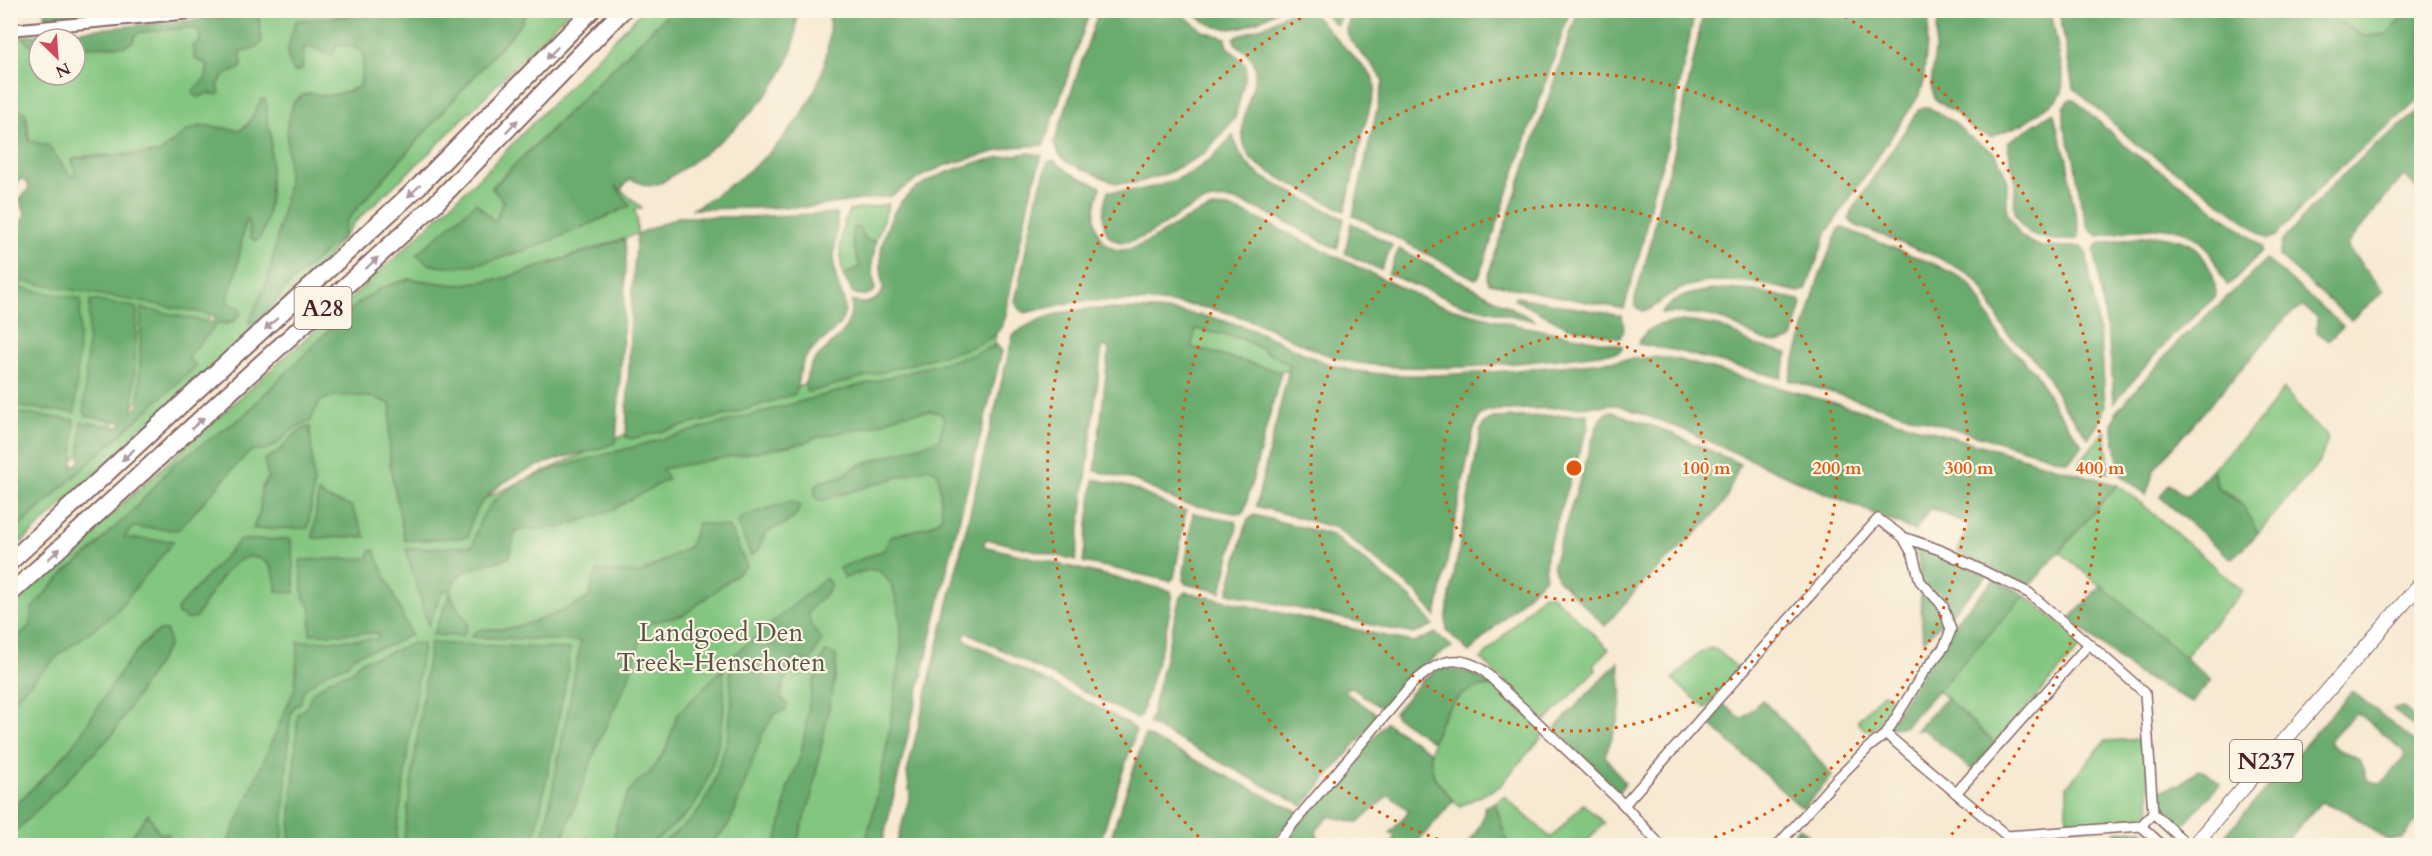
<svg xmlns="http://www.w3.org/2000/svg" width="2432" height="856" font-family="Cardo,serif">
<style>
.green{fill:#83c680;stroke:#667256;stroke-width:1.5}
.forest{fill:#6aab6e;stroke:#5a654c;stroke-width:1.5;fill-rule:evenodd}
.lines{fill:none;stroke-linecap:round;stroke-linejoin:round}
.minor-casing{stroke:#876665;stroke-width:12}
.tertiary-casing{stroke:#876665;stroke-width:14}
.primary-casing{stroke:#876665;stroke-width:16}
.motorway-casing{stroke:#876665;stroke-width:20}
.minor{stroke:#fff;stroke-width:9}
.tertiary{stroke:#fff;stroke-width:10}
.primary{stroke:#fff;stroke-width:14}
.motorway{stroke:#fff;stroke-width:16}
.oneway{fill:#ae9aa0}
.ring{fill:none;stroke:#e0560e;stroke-width:3;stroke-dasharray:3 6}
.labels{text-anchor:middle;stroke-width:4.5;stroke-linejoin:round;paint-order:stroke}
.shield{fill:#fcf5e5;stroke:#7f5f63;stroke-width:1.5}
.shield-label{font-size:24px;font-weight:bold;fill:#4a1f2b}
.park-label{font-size:26px;fill:#5b5144;stroke:#fcf5e5}
.centre{fill:#e0560e;stroke:#fcf5e5;stroke-width:3}
.ring-label{font-size:18px;text-anchor:middle;font-weight:bold;fill:#e0560e;stroke:#fcf5e5;stroke-width:4.5;stroke-linejoin:round;paint-order:stroke}
</style>
<rect width="100%" height="100%" fill="#fcf5e5"/>
<filter id="ink" filterUnits="userSpaceOnUse"><feTurbulence type="fractalNoise" baseFrequency=".0167" numOctaves="2"/><feDisplacementMap in="SourceGraphic" scale="12" xChannelSelector="R" yChannelSelector="G"/><feConvolveMatrix kernelMatrix="1 2 1 2 8 2 1 2 1" color-interpolation-filters="sRGB"/></filter>
<filter id="wash" filterUnits="userSpaceOnUse"><feTurbulence type="fractalNoise" baseFrequency=".008" numOctaves="4" result="noise"/><feDisplacementMap in="SourceGraphic" scale="24" xChannelSelector="R" yChannelSelector="G"/><feGaussianBlur stdDeviation="1.35" result="paint"/><feColorMatrix in="noise" values="0 0 0 0 0 0 0 0 0 0 0 0 0 0 0 0 0 1.4 0 .05"/><feComposite in="paint" operator="in"/></filter>
<g filter="url(#wash)">
<rect width="100%" height="100%" fill="#f7e9d2"/>
<g class="green">
<path d="M304 10 399 11 296 21 288 56 295 72 302 69 304 48C314 45 317 48 324 54 340 42 343 43 362 50L364 58 360 86C352 91 336 95 327 96 315 97 309 92 298 98L288 156V185L268 281 263 293 262 316 288 285 343 230 345 223 354 212 520 25 527 11H569L430 152 354 223 320 268 11 552V534L196 366 187 357 218 323 228 324 235 321 227 299 236 273 233 269 203 332 155 386 11 516V257L257 152 248 219 251 238 264 230 270 194 271 134 267 125V107L240 130 207 126 177 139 159 153 87 156 72 161 75 169 74 177 71 178C65 166 56 158 49 146L29 141 27 117 16 109C12 88 6 69 15 49L11 47V38L23 36 28 44 39 47V75H75V47L135 36 140 32 190 28 199 30 200 42 193 46 195 59 208 65 206 78 201 85 218 86 223 76 242 64 240 51 262 42 258 14Z"/>
<path d="M642 11H671L492 187 503 201 495 223 416 255 611 181 642 208 634 210 637 217V234L505 278 457 285 409 279 381 288 359 303 336 323 242 417 174 464 128 516 108 533 91 552 65 572 33 607 107 548 198 465 379 347 467 506 631 432 784 395 882 339 996 335 992 353 1002 351 965 473 879 845H11L10 641 18 634 15 630 11 633V604L396 257 488 169Z"/>
<path d="M2319 11H2409L2388 34 2363 36Z"/>
<path d="M889 204 876 240 867 241 859 228 861 267 843 275C839 256 839 228 849 211Z"/>
<path d="M1196 328 1243 339 1291 365 1289 372 1282 370 1281 372 1191 347Z"/>
<path d="M2284 389 2311 422 2325 433 2328 438 2320 461 2258 533 2238 500 2218 487 2212 469 2258 422Z"/>
<path d="M2105 430 2110 473 2081 467 2080 462Z"/>
<path d="M2117 485 2134 497 2243 591 2184 657 2060 552Z"/>
<path d="M1543 594 1552 595 1609 649 1594 665 1596 670 1546 721 1481 659Z"/>
<path d="M2025 595 2084 643 1995 743 1937 690Z"/>
<path d="M1710 648 1717 650 1739 669 1706 708 1672 680 1696 655Z"/>
<path d="M1477 686H1493L1543 731 1540 739 1499 787 1460 806C1450 798 1435 783 1432 770 1424 740 1448 697 1477 686Z"/>
<path d="M1883 693 1890 696 1894 705 1875 728 1867 731 1858 724V720Z"/>
<path d="M2142 739 2147 746 2150 811 2140 822 2070 827 2067 823V786L2105 741Z"/>
<path d="M1504 796 1551 838 1583 804 1604 823 1584 845H1508L1495 802Z"/>
</g>
<g class="forest">
<path d="M47 10H141V11L49 18 44 15Z"/>
<path d="M1099 10 1178 11 1203 31 1226 38 1228 47 1246 65V74L1235 118 1204 154 1168 173 1136 183H1115L1067 162 1059 154 1054 143Z"/>
<path d="M1704 10 1930 11 1923 84 1920 94 1827 232 1806 290 1799 292C1761 283 1718 274 1680 289 1667 294 1653 312 1642 311L1635 306V298L1651 243 1661 193 1673 158Z"/>
<path d="M399 11H527L520 25 354 212 345 223 344 235 288 285 262 316 249 325 248 323 268 281 285 199 288 185 287 126 293 103 303 95 310 93 326 96 351 91 360 86 364 58 361 50 348 45H337L332 55C320 54 317 44 304 48L302 69 295 72C281 57 291 37 296 21Z"/>
<path d="M671 11H795C808 82 713 150 661 183L649 186 630 179 620 190 615 185 630 206C585 226 478 278 432 265 426 263 421 258 416 255L476 203 495 222 503 201 492 188Z"/>
<path d="M829 11V10L1090 11 1044 145 1013 147 946 165 924 175 891 196 810 207 693 209C766 166 836 104 829 11Z"/>
<path d="M1190 11H1276C1243 31 1221 38 1190 11Z"/>
<path d="M1290 11H1310L1374 78 1375 89 1363 132 1345 211C1326 201 1260 171 1250 157 1228 125 1262 87 1254 63 1251 54 1241 49 1235 43L1234 38 1271 23Z"/>
<path d="M1321 11H1343L1338 24H1335Z"/>
<path d="M1351 11H1570L1479 277 1475 279 1353 215 1383 83C1378 63 1346 46 1347 29 1347 23 1350 16 1351 11Z"/>
<path d="M1578 11H1695L1665 156 1653 191 1643 241 1624 309 1489 283 1487 278Z"/>
<path d="M1939 11H2051L2063 76 2062 93 2057 100 2022 124 1991 137 1973 130 1959 116 1935 99 1931 86Z"/>
<path d="M2059 11H2319L2363 36 2388 34 2407 11H2421V98L2328 178 2276 236 2268 239 2193 182 2137 145 2073 87Z"/>
<path d="M258 14 262 42 252 50 240 51 242 64 241 68 223 76 218 86 220 92 217 95 208 93 200 97 194 96 193 91 206 78 208 65 195 59 193 46 200 42 199 30 190 28 140 32 135 36 133 42 125 46 75 47V39H39V47L28 44 23 36Z"/>
<path d="M11 91 16 109 25 112 29 141 49 146C56 158 65 167 71 178L74 176 75 169 72 161 75 158 159 153 187 131 197 127 207 126 240 130 247 126 261 100 265 99C269 111 265 122 271 134 270 155 274 230 256 241L251 238 248 220 246 219 236 273 227 299 229 305 238 307 241 313C234 322 229 324 218 323L188 357 196 366 11 534V412L74 420 73 467 80 462 81 422 118 427 123 422 87 416 84 412 90 300 135 307 137 310 133 411 139 406 141 308 212 323 215 315 22 281 19 288 81 299 75 413 11 406V254L25 213 19 200 27 191 29 186 25 180 20 179 11 194V149L18 144 16 119 11 118Z"/>
<path d="M2070 99H2074L2132 152 2188 189 2262 246V251L2228 286C2219 274 2215 258 2205 246 2180 216 2132 231 2099 236L2092 232 2087 224 2081 204 2074 158 2064 126V106Z"/>
<path d="M1928 107 1954 122 1968 136 1996 154 2007 179V213L2020 235 2032 243 2042 247H2081L2086 251 2102 351 2105 406 2100 422 2088 438 2063 405 2042 367 2006 332 1979 283 1970 274 1937 257 1855 225 1849 219 1850 213 1919 109Z"/>
<path d="M2421 110V192L2404 175 2346 246 2384 291 2351 320 2279 256 2282 241 2333 184 2377 144Z"/>
<path d="M2052 113 2054 114C2057 131 2063 144 2067 160 2070 176 2070 192 2074 207 2076 218 2082 228 2077 239 2053 242 2022 240 2015 211 2013 200 2016 189 2015 178 2013 165 2007 155 2008 142Z"/>
<path d="M1233 136C1239 154 1246 165 1262 177L1344 219 1337 249C1311 236 1256 203 1229 200 1191 195 1168 228 1138 239 1100 253 1099 215 1108 191 1142 193 1184 182 1210 159 1218 152 1226 143 1233 136Z"/>
<path d="M1028 153 1042 155 1030 195 1008 301C1006 330 996 338 969 348L809 392 806 391C802 345 852 351 852 301 864 305 876 303 883 291 882 276 879 261 882 245 885 232 892 213 900 203 926 171 989 158 1028 153Z"/>
<path d="M1053 160 1072 174 1101 187C1095 204 1091 219 1100 236 1117 267 1153 238 1172 227 1184 220 1196 213 1209 209 1227 204 1242 212 1258 219L1435 304 1516 325 1619 345 1622 346V349L1618 352C1536 361 1440 375 1359 363 1321 358 1292 337 1257 323 1214 305 1169 301 1123 301 1107 301 1089 300 1073 302 1057 305 1040 310 1024 313L1019 309 1015 302 1037 197 1048 162Z"/>
<path d="M837 213C839 230 831 253 835 273 838 291 851 304 841 322 833 336 817 342 808 354 798 367 800 380 795 394L735 413 631 439 626 437 632 289 637 234 678 217H748Z"/>
<path d="M1351 223 1392 245 1381 270 1345 253Z"/>
<path d="M855 227 859 228 867 241 876 240 872 264 875 290C869 297 861 296 853 293L843 275 860 267 853 245 852 230Z"/>
<path d="M1843 228 1934 264 1966 280 1973 288 2000 337 2035 372 2056 409 2083 445 2068 462 1789 380 1819 277 1839 229Z"/>
<path d="M2155 235C2186 240 2197 241 2211 271 2215 280 2217 288 2214 298L2171 337 2114 403 2110 350 2094 249 2098 244Z"/>
<path d="M625 239 626 257 623 335 616 442C604 449 588 451 576 454 532 466 473 485 468 537L405 541 390 466 389 434 391 406C381 395 335 392 322 401 315 406 314 415 310 422 284 426 282 453 253 450L244 457 180 528 177 530 133 527 124 538 174 541 115 613 60 654 11 702V645L30 625 32 608 65 572 91 552 108 533 128 516 174 464 242 417 336 323 359 303 381 288 409 279 457 285 505 278Z"/>
<path d="M1399 249C1444 273 1490 295 1535 321L1460 304 1388 274Z"/>
<path d="M2266 259 2343 326 2328 341 2317 332V318L2303 306 2288 315 2155 468 2146 495 2120 474 2112 425 2117 411 2177 343 2251 275Z"/>
<path d="M1725 289 1755 291 1799 300 1802 304 1792 339C1765 352 1743 325 1718 318 1699 313 1680 313 1661 313 1677 293 1701 291 1725 289Z"/>
<path d="M1516 297 1622 316 1624 329 1620 338 1568 327 1513 299Z"/>
<path d="M1089 309C1147 309 1195 308 1250 329 1287 342 1316 364 1355 371 1400 378 1446 375 1491 372 1546 368 1600 362 1654 357L1676 359 1853 408 2117 485 2028 588 1957 552 1969 525 1931 508 1915 531 1814 488 1682 429 1618 405 1487 411 1479 416 1473 432 1436 616 1416 592 1336 528 1256 506 1290 365 1243 339 1196 329 1191 347 1281 372 1244 512 1240 514 1181 503 1134 480 1095 471 1109 348 1102 346 1076 560 986 539 983 546 1171 591C1176 609 1147 695 1140 717L1136 718 967 632 963 639 1111 714 1134 728 1136 731 1099 845 896 846 910 795 907 773 1013 335C1034 319 1062 311 1089 309Z"/>
<path d="M1684 321 1718 326 1730 331 1751 344 1788 353 1781 378 1677 351 1638 344C1646 324 1665 323 1684 321Z"/>
<path d="M997 345 1002 351 955 536 882 845H864C879 799 886 749 894 701 896 683 901 664 901 646 902 627 898 577 876 570 867 568 853 575 845 578L839 568 884 550 890 537C906 530 933 530 942 516L939 480 937 472 928 468 820 501 815 496C812 476 832 482 844 475 850 471 855 467 862 464L939 440 944 421 940 413 931 411 899 415 879 425 814 438 804 443 662 469 668 479 612 510 560 528 516 530 509 557C494 565 452 566 451 591 451 602 463 615 468 624L463 636 433 635 451 591H442L428 625 406 549 472 546C476 537 476 528 481 519 497 488 532 476 563 466L972 355Z"/>
<path d="M1613 412 1666 431 1740 464 1725 501 1708 522 1638 588 1605 626 1557 578 1553 564 1596 429 1601 418 1606 413Z"/>
<path d="M1588 414V427L1546 555 1545 578 1469 652 1447 631 1446 618 1481 429 1485 422 1493 418Z"/>
<path d="M307 427H310L314 485 308 528 253 529 260 511 261 489 268 478 264 460 277 453 295 434Z"/>
<path d="M2212 469 2218 487 2244 507 2258 533 2231 559 2160 497 2169 484 2187 497Z"/>
<path d="M1094 479 1132 488 1178 510 1186 511 1174 578 1170 581 1083 562Z"/>
<path d="M318 493 326 498 351 506 366 537 313 538Z"/>
<path d="M791 501 800 505C793 530 773 523 764 536 759 544 761 552 751 555L738 524 741 517Z"/>
<path d="M1193 513 1235 521 1237 526 1221 592 1186 584 1183 580Z"/>
<path d="M1254 515 1332 535 1411 598 1433 625 1414 634 1409 633 1228 593 1247 521Z"/>
<path d="M698 523 728 527 731 531 747 566 684 615 649 623 641 640 628 679 599 741 560 845H542L581 641 471 637C479 624 498 631 511 628 539 621 564 612 590 597L593 580 598 571 641 573 690 546Z"/>
<path d="M291 539 295 593 276 591C276 581 274 567 264 561 235 541 209 598 196 617L188 620 178 614 177 609 240 540Z"/>
<path d="M1915 541 1987 576 1923 642 1918 556Z"/>
<path d="M370 550H374L411 635 388 646 361 653 353 657 347 665 327 672 307 687 303 691 301 702 294 707 290 715 282 845H227L295 688 298 642 378 639V633L310 634 311 609 303 596 300 560 369 558Z"/>
<path d="M826 578 831 585C820 610 792 604 822 640L810 661 792 658 780 697 787 704 786 710 774 714 762 735 730 823 711 845H660L690 821 701 808 713 785 728 737 732 702 729 659Z"/>
<path d="M1995 579 2025 595 1904 727 1888 728 1918 678 1923 655Z"/>
<path d="M2101 585 2211 680 2192 702 2136 673 2070 619Z"/>
<path d="M1186 592 1408 641 1415 642 1436 633 1452 647C1423 661 1404 686 1384 710L1349 686 1345 692 1379 716 1303 806 1149 724 1180 597Z"/>
<path d="M159 631H167L169 645 112 735 11 836V809C33 788 57 766 75 742 99 710 125 653 159 631Z"/>
<path d="M413 643H423L395 845H289L298 714 307 707 312 693 331 679 353 671 358 663 364 660 381 656Z"/>
<path d="M430 643 570 649 567 676 533 845H403Z"/>
<path d="M825 652 836 655V673L811 798 796 845H775L783 817 787 790 801 755 812 687Z"/>
<path d="M1618 662C1626 704 1620 716 1605 756L1625 783 1619 793 1556 731V727Z"/>
<path d="M1442 667 1471 673 1493 686C1468 687 1454 696 1442 718 1438 726 1437 734 1432 741L1395 716 1394 713 1423 679Z"/>
<path d="M723 668C725 709 724 729 711 768 707 780 702 795 694 805 682 821 664 832 650 845H613L617 820 627 795 637 782 650 773 666 749 677 715Z"/>
<path d="M2352 691 2421 747V816L2402 839 2387 840 2346 811 2321 802 2283 845H2217ZM2355 714 2362 716 2404 752 2403 759C2392 766 2391 778 2379 783L2368 781C2364 774 2365 766 2360 761 2352 750 2338 755 2330 742L2335 734Z"/>
<path d="M1946 698 1995 743 1972 770 1924 730H1916Z"/>
<path d="M1762 700 1804 742 1832 776 1804 807 1800 806 1788 796 1709 723 1708 717 1720 702 1742 719Z"/>
<path d="M2398 707H2403L2421 724V729L2417 730 2393 709Z"/>
<path d="M1386 723 1428 750 1430 753 1433 775 1453 801 1415 845H1395L1391 843 1395 837 1390 833 1409 811 1389 795 1358 823 1329 816 1316 831 1320 845H1282Z"/>
<path d="M1145 735 1298 812 1269 845 1125 846 1111 837Z"/>
<path d="M2198 770 2206 772 2220 784 2179 829 2161 812 2159 790 2179 785Z"/>
<path d="M1495 802 1508 845H1467C1474 835 1486 820 1484 807Z"/>
<path d="M148 814 159 833 169 834 156 845H118L134 833Z"/>
<path d="M1799 827 1820 845 1783 846Z"/>
<path d="M2142 830 2160 846H2111L2116 832Z"/>
</g>
</g>
<g filter="url(#ink)">
<g class="lines">
<g class="minor-casing">
<g id="minor">
<path d="M1886 734 1923 673 1944 647 1951 630 1943 606 1920 581 1913 555 1903 537"/>
<path d="M1956 793 2089 644 2145 693 2153 813 2189 846"/>
<path d="M1624 805 1878 519 1903 537 1940 550 2029 593 2089 644"/>
<path d="M2141 826 2163 846"/>
<path d="M1274 846 1411 685C1434 664 1453 651 1483 670L1624 805 1661 846"/>
<path d="M1777 846 1834 782 1869 747 1886 734 2007 836 2141 826 2153 813"/>
</g>
</g>
<g class="tertiary-casing">
<path id="tertiary" d="M10 30 223 10"/>
</g>
<g class="primary-casing">
<path id="primary" d="M2193 846 2422 582"/>
</g>
<g class="motorway-casing">
<g id="motorway">
<path d="M10 562 419 186 592 10"/>
<path d="M10 594 435 204 623 10"/>
</g>
</g>
<use href="#minor" class="minor"/>
<use href="#tertiary" class="tertiary"/>
<use href="#primary" class="primary"/>
<use href="#motorway" class="motorway"/>
</g>
<defs><path id="oneway-solid" d="M-6-.8H1V-3.2L6.5 0L1 3.2V.8H-6Z" transform="scale(1.5)"/></defs>
<g class="oneway">
<use href="#oneway-solid" transform="translate(552 53) rotate(134)"/>
<use href="#oneway-solid" transform="translate(512 126) rotate(-45)"/>
<use href="#oneway-solid" transform="translate(414 191) rotate(136)"/>
<use href="#oneway-solid" transform="translate(372 263) rotate(-43)"/>
<use href="#oneway-solid" transform="translate(271 324) rotate(138)"/>
<use href="#oneway-solid" transform="translate(198 423) rotate(-42)"/>
<use href="#oneway-solid" transform="translate(128 455) rotate(138)"/>
<use href="#oneway-solid" transform="translate(54 554) rotate(-42)"/>
</g>
</g>
<g class="ring">
<circle cx="1574" cy="468" r="132"/>
<circle cx="1574" cy="468" r="263"/>
<path d="M1455 845A395 395 0 1 1 1693 845"/>
<path d="M1205 843A526 526 0 0 1 1311 12M1837 12A526 526 0 0 1 1943 843"/>
</g>
<g class="labels">
<g class="shield">
<rect x="294.5" y="287" width="57" height="42" rx="4.5"/>
<rect x="2230" y="740" width="72" height="42" rx="4.5"/>
</g>
<g class="shield-label">
<text x="323" y="316">A28</text>
<text x="2266" y="769">N237</text>
</g>
<g class="park-label">
<text x="721" y="641">Landgoed Den<tspan x="721" dy="30">Treek-Henschoten</tspan></text>
</g>
</g>
<circle cx="1574" cy="468" r="9" class="centre"/>
<g class="ring-label">
<text x="1706" y="474">100 m</text>
<text x="1837" y="474">200 m</text>
<text x="1969" y="474">300 m</text>
<text x="2100" y="474">400 m</text>
</g>
<rect width="2432" height="856" fill="none" stroke="#fcf5e5" stroke-width="36"/>
<g transform="translate(57 57) rotate(155)"><circle r="28" fill="#fcf5e5" stroke="#b59f9b" stroke-width="1.5"/>
<path d="M0-4.5L10 22L0 15L-10 22Z" fill="#d1495b"/>
<text y="-9" font-size="16" font-weight="bold" text-anchor="middle" fill="#4a1f2b">N</text>
</g>
</svg>
